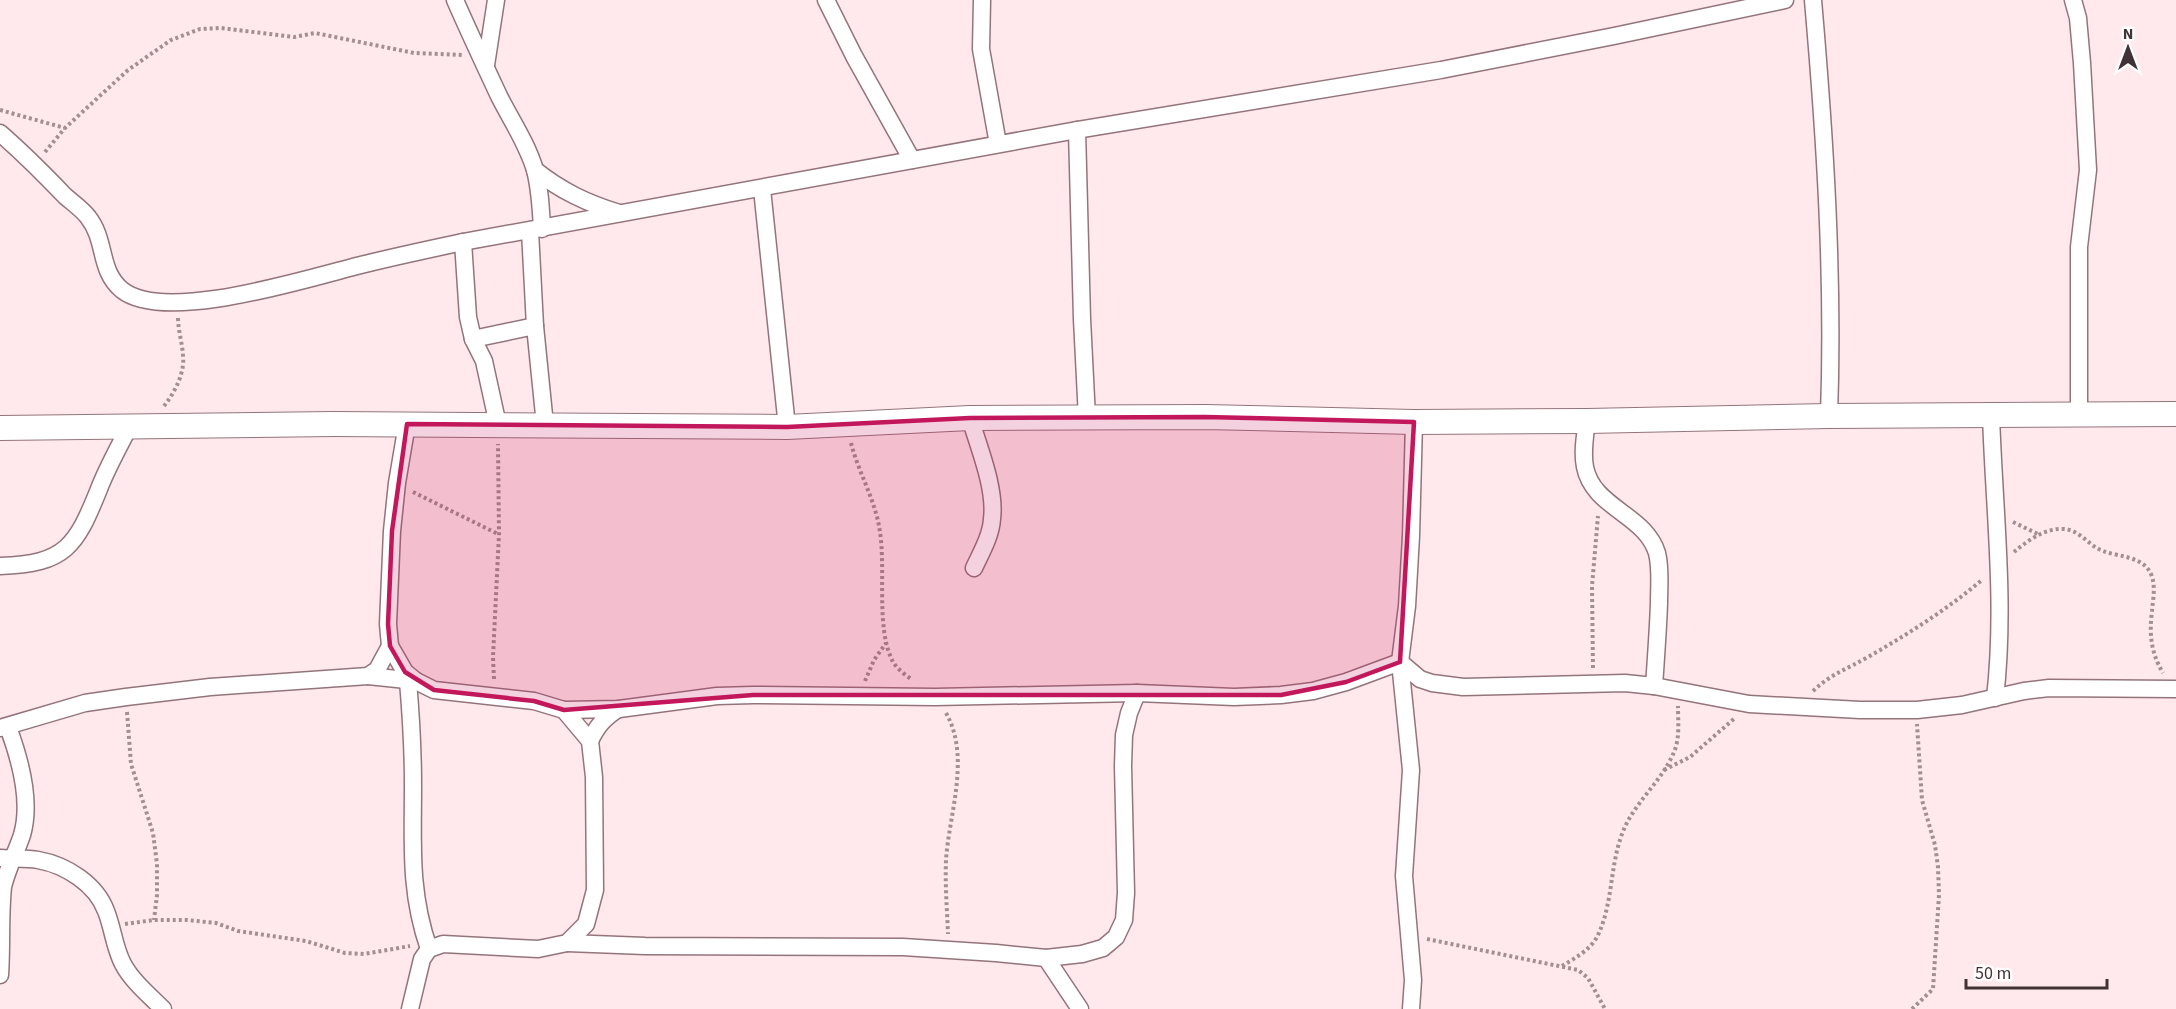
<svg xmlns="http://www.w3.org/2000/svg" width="2176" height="1009" font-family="'Source Sans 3',sans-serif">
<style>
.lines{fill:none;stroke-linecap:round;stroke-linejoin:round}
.street-casing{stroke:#94747b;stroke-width:19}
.secondary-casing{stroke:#94747b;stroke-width:26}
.path{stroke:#a18f93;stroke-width:4;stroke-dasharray:3 3;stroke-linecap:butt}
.street{stroke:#fff;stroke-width:16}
.secondary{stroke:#fff;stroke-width:24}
.marked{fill:#c2185b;fill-opacity:0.2;stroke:#c2185b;stroke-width:4.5;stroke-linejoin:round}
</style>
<rect width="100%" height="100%" fill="#ffe9ed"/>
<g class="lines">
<g class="street-casing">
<g id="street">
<path d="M455 0C469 32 484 64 499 96 511 120 527 143 535 170 540 189 541 209 542 229"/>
<path d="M826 0 854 56 912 160"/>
<path d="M982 0 981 49 998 144"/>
<path d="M1813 0C1825 138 1834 277 1829 416"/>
<path d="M2073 0 2078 18 2082 63 2088 170 2079 247V415"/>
<path d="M486 65 496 0"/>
<path d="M1077 130 1082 319 1087 418"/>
<path d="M0 133C23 153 44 174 65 196 73 203 82 209 88 217 107 241 98 270 122 290 166 325 314 276 365 264 397 256 430 249 463 242L1077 130 1441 70 1614 36 1785 0"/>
<path d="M535 170C561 191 587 203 619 213"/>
<path d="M762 189 787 427"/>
<path d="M530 231 535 326 545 425"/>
<path d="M463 242 468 317 473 339 484 361 498 425"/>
<path d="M473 339 535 326"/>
<path d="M1991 415C1994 510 2006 603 1995 698"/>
<path d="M970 418C979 448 996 489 992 519 991 536 981 553 974 568"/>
<path d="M1587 421C1585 436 1582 452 1585 467 1593 508 1645 514 1657 553 1661 569 1659 586 1659 603 1658 631 1656 658 1654 686"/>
<path d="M407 424 397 483 392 531 388 624 390 646 405 672 416 681 434 690 534 701 564 710 619 709 717 696 753 695 935 697 1137 693 1234 697 1281 695 1313 691 1346 682 1400 662 1420 679 1432 683 1463 687 1625 683 1654 686 1749 704 1860 710H1917L1962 705 2024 691 2049 688 2176 689"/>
<path d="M0 566C66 564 76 546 99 489 107 468 119 447 129 427"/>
<path d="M368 676 416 681"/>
<path d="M408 681C411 716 413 751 413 786 413 844 409 892 429 949"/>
<path d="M0 728 85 703 126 697 210 687 368 676 377 670 390 646"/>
<path d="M590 741C597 726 604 718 618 709"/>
<path d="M1 858C13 859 26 858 38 860 66 865 96 884 106 911 113 928 114 947 123 964 132 981 149 995 163 1009"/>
<path d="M567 943 645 946 903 947 996 953 1046 958 1082 954 1103 948 1116 937 1124 920 1126 893 1123 766 1124 735 1129 713 1137 693"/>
<path d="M1046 958 1080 1009"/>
<path d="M0 975C2 946 0 916 3 887 7 869 16 853 22 835 32 801 20 759 8 727"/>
<path d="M410 1009 422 959 429 949 443 944 538 949 567 943 586 924 595 890 594 777 590 741 564 710"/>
<path d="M1411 1009 1413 980 1404 876 1411 770 1400 662 1407 606 1411 536 1414 422"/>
</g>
</g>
<g class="secondary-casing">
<path id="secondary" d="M0 428 334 424 787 427 970 418 1205 417 1414 422 1587 421 1829 416 2176 414"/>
</g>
<g class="path">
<path d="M0 110 65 128"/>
<path d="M45 152 65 128 128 70 171 40 200 29 221 28 294 37 315 33 414 53 463 55"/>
<path d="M164 406C175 392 185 373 183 355 182 342 178 330 178 317"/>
<path d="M851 443C858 471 874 498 879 526 887 567 875 624 892 660 895 667 904 674 911 679"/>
<path d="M413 492 498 534"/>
<path d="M2013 522 2038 534"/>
<path d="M2014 552C2027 541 2045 528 2063 529 2079 529 2089 546 2103 551 2119 557 2143 556 2151 574 2156 586 2153 599 2152 611 2149 634 2151 653 2163 673"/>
<path d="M1593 668 1592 586 1598 516"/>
<path d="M494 679 493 657 499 534 498 444"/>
<path d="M865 681 874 660 886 643"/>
<path d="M1813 691C1831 674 1847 669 1868 657 1908 634 1948 609 1983 579"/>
<path d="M127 712 131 764 153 833 157 864V895L154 920"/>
<path d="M946 713C971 757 949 814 946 860 945 884 947 909 948 934"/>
<path d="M1664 770 1690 757 1735 718"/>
<path d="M125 924 154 920H187L216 923 238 931 306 941 345 953 364 954 410 946"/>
<path d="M1427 939 1578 970 1588 978 1605 1009"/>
<path d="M1562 966C1575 958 1590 950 1597 937 1614 903 1609 864 1624 829 1636 801 1662 781 1674 752 1680 739 1678 720 1678 706"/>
<path d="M1912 1009 1933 989 1939 895 1938 867 1935 845 1922 800 1917 724"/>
</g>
<use href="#street" class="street"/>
<use href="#secondary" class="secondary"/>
</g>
<path class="marked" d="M1205 417 1414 422 1400 662 1346 682 1281 695H753L564 710 534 701 434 690 405 672 390 646 388 624 392 531 407 424 787 427 970 418Z"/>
<g transform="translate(2128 48)" stroke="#ffffff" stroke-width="4.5" paint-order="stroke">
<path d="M0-4.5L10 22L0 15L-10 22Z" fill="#403235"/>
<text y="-9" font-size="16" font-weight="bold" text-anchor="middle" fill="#403235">N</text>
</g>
<path d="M1966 979v9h141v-9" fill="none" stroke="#403235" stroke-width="3"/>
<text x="1975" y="979" font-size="18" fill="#403235" stroke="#ffffff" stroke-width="4.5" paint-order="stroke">50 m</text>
</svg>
